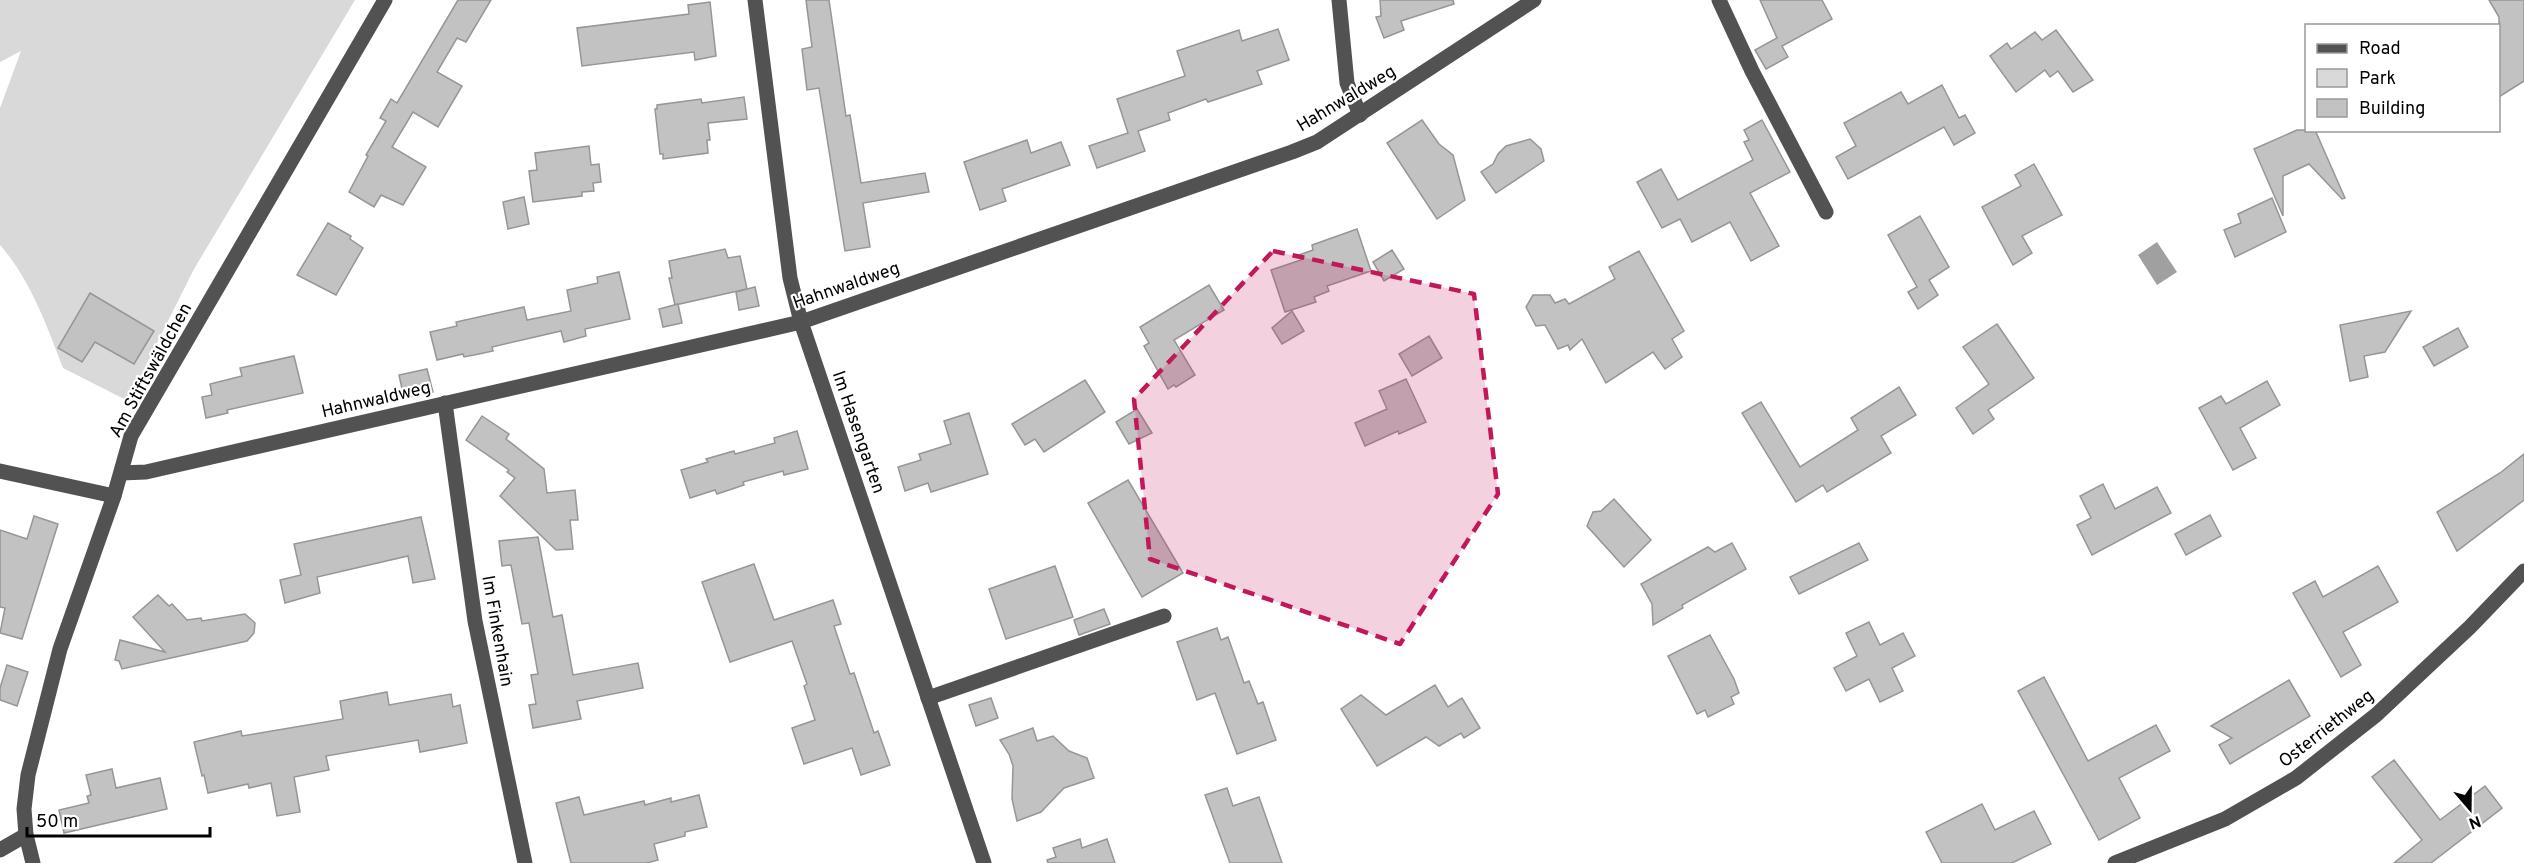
<svg xmlns="http://www.w3.org/2000/svg" width="2524" height="863" font-family="Overpass,sans-serif">
<style>
.green{fill:#d9d9d9}
.water{fill:#a0a0a0}
.building{fill:#c2c2c2;stroke:#969696;stroke-width:1.5}
.lines{fill:none;stroke-linecap:round;stroke-linejoin:round}
.minor{stroke:#525252;stroke-width:15}
.marked{fill:#c2185b;fill-opacity:0.2;stroke:#c2185b;stroke-width:4.5;stroke-dasharray:12 8;stroke-linejoin:round}
.labels{text-anchor:middle;stroke-width:4.5;stroke-linejoin:round;paint-order:stroke}
.street-label{font-size:18px;fill:#000;stroke:#fff}
</style>
<rect width="100%" height="100%" fill="#fff"/>
<path class="green" d="M0 0H355L194 269 128 401 63 368C47 326 30 279 0 245V108L21 51 0 62Z"/>
<path class="water" d="M2157 242 2177 272 2157 285 2138 255Z"/>
<g class="building">
<path d="M458 0H491L466 42 457 38 437 72 462 86 438 127 413 112 392 147 426 167 403 205 381 195 374 207 349 192 368 156 366 155 386 121 380 118 391 99 397 103Z"/>
<path d="M806 0H829L846 116 850 115 861 183 925 173 929 192 863 203 870 247 845 251 819 88 807 90 802 49 812 47Z"/>
<path d="M1380 0H1453L1454 4 1401 21 1404 30 1384 38 1376 17 1381 16Z"/>
<path d="M1760 0H1822L1832 19 1782 46 1788 57 1766 69 1755 50 1777 38Z"/>
<path d="M2489 0H2524V81L2499 97V17Z"/>
<path d="M710 2 716 56 695 60 694 52 582 66 577 28 689 14 688 5Z"/>
<path d="M1278 29 1289 60 1257 71 1262 84 1208 102 1206 99 1168 113 1170 120 1138 131 1145 151 1097 168 1089 146 1128 133 1117 99 1185 76 1177 51 1239 30 1242 41Z"/>
<path d="M2056 30 2093 80 2073 92 2058 71 2050 77 2045 70 2016 92 1990 56 2007 43 2011 49 2035 32 2042 40Z"/>
<path d="M1942 85 1959 118 1965 115 1975 133 1954 145 1944 127 1848 179 1836 157 1856 146 1844 123 1901 92 1908 104Z"/>
<path d="M744 97 747 119 708 123 710 140H707L708 153 663 159V154H660L655 109H657V105L701 99 702 103Z"/>
<path d="M1422 120 1439 144 1453 155 1465 200 1437 219 1387 143Z"/>
<path d="M1762 120 1790 172 1750 193 1779 246 1751 261 1730 222 1692 242 1680 219 1662 228 1637 182 1661 169 1678 200 1753 160 1744 142 1749 140 1744 130Z"/>
<path d="M2297 130H2315L2345 198 2342 199 2309 164 2283 176V216L2254 149Z"/>
<path d="M1530 139 1541 149 1544 161 1496 193 1481 172 1493 164 1498 154 1506 146Z"/>
<path d="M1027 140 1031 153 1061 142 1070 165 1002 189 1006 201 980 210 964 162Z"/>
<path d="M589 146 591 165 599 164 601 182 593 183 594 191 582 192V196L533 202 529 171 537 170 535 153Z"/>
<path d="M2034 164 2062 215 2022 236 2032 253 2013 265 1982 207 2021 186 2015 175Z"/>
<path d="M524 197 529 224 508 229 503 202Z"/>
<path d="M2272 198 2286 232 2235 257 2224 230 2241 223 2238 214Z"/>
<path d="M1920 216 1949 267 1929 280 1938 295 1918 309 1908 292 1917 287 1888 235Z"/>
<path d="M328 223 351 236 350 239 363 248 336 295 297 275Z"/>
<path d="M1357 229 1371 271 1327 286 1329 291 1314 297 1316 302 1285 312 1271 270 1301 260 1299 255 1313 250 1312 245Z"/>
<path d="M725 249 728 258 740 256 747 289 675 305 669 278H672L669 261Z"/>
<path d="M1392 250 1404 269 1384 281 1373 262Z"/>
<path d="M1639 251 1684 331 1672 339 1682 357 1665 369 1653 352 1606 383 1582 339 1570 350 1568 345 1558 349 1545 325 1536 326 1526 307 1533 295H1550L1555 303 1565 299 1569 304 1615 279 1609 267Z"/>
<path d="M619 272 630 319 585 329 586 336 564 342 561 331 492 347 493 351 479 354 464 357 463 354 437 360 430 332 457 326 456 322 524 307 527 320 571 311 567 290 598 283 597 277Z"/>
<path d="M1209 285 1224 310 1174 340 1195 375 1176 387 1174 385 1168 389 1144 346 1149 343 1140 327Z"/>
<path d="M755 287 759 306 739 310 736 292Z"/>
<path d="M90 293 154 331 134 364 95 342 82 362 58 348Z"/>
<path d="M678 304 682 323 663 327 659 309Z"/>
<path d="M1292 311 1304 331 1282 344 1272 328Z"/>
<path d="M2411 311 2385 352 2364 356 2368 377 2350 381 2340 325Z"/>
<path d="M1997 324 2034 378 1988 410 1994 419 1973 434 1956 408 1989 384 1963 347Z"/>
<path d="M2458 328 2468 347 2434 366 2423 347Z"/>
<path d="M1429 336 1442 358 1412 376 1399 354Z"/>
<path d="M294 356 303 393 227 410 228 413 206 418 202 397 212 395 210 384 242 376 240 368Z"/>
<path d="M427 369 433 392 404 398 399 375Z"/>
<path d="M1406 379 1426 422 1399 434 1398 431 1365 446 1355 423 1387 409 1379 391Z"/>
<path d="M1085 380 1105 412 1044 452 1035 439 1025 445 1012 424Z"/>
<path d="M2267 381 2280 405 2240 428 2256 458 2233 470 2199 408 2221 396 2226 404Z"/>
<path d="M1899 387 1916 415 1881 436 1891 453 1827 492 1823 485 1796 502 1742 413 1761 402 1800 467 1858 430 1851 418Z"/>
<path d="M1137 409 1152 433 1129 444 1116 422Z"/>
<path d="M969 413 988 474 931 492 928 483 905 491 898 467 921 460 919 454 951 444 944 421Z"/>
<path d="M482 416 509 434 506 439 544 469 547 493 575 490 578 520H570L573 549 556 550 500 496 515 478 507 472 509 470 466 440Z"/>
<path d="M797 431 808 469 784 475 783 471 743 482 744 485 717 494 715 490 690 498 681 470 708 462 706 459 734 451 735 454 775 443 774 438Z"/>
<path d="M2524 454V500L2457 551 2437 512 2500 473Z"/>
<path d="M1128 480 1183 573 1142 597 1088 503Z"/>
<path d="M2103 484 2115 509 2157 487 2171 513 2092 555 2077 525 2091 518 2080 496Z"/>
<path d="M1614 499 1651 540 1624 567 1587 526 1593 512 1601 511Z"/>
<path d="M2210 515 2221 536 2186 555 2175 534Z"/>
<path d="M34 516 58 524 22 639 0 633 5 608 0 607V530L27 539Z"/>
<path d="M421 517 435 579 413 583 408 556 317 577 320 593 285 603 280 580 301 575 294 544Z"/>
<path d="M538 537 553 617 562 615 573 675 638 663 643 688 577 701 581 719 533 728 529 705 536 704 531 675 538 674 529 623 522 624 511 565 502 566 499 541Z"/>
<path d="M1732 543 1746 569 1682 605 1683 608 1653 625 1652 604 1641 584 1708 547 1715 552Z"/>
<path d="M1859 543 1868 560 1799 594 1790 577Z"/>
<path d="M754 564 774 620 833 600 841 624 834 626 850 674 854 673 874 733 878 731 890 765 861 775 852 748 804 764 792 728 815 720 804 686 807 684 792 641 730 662 702 582Z"/>
<path d="M1055 566 1073 617 1006 639 989 589Z"/>
<path d="M2378 566 2398 602 2343 632 2361 665 2341 677 2293 593 2315 581 2323 597Z"/>
<path d="M158 595 169 606 172 604 187 620 201 618 202 621 245 614 255 623 254 633 247 641 122 669 119 661 115 660 120 640 165 652 133 617Z"/>
<path d="M1104 609 1110 624 1079 635 1074 620Z"/>
<path d="M1869 622 1880 645 1903 633 1915 656 1892 668 1903 691 1880 702 1869 679 1846 691 1834 668 1857 656 1846 633Z"/>
<path d="M1217 628 1221 640 1228 637 1244 683 1249 681 1258 704 1263 702 1276 740 1237 754 1215 693 1197 700 1177 642Z"/>
<path d="M1710 635 1734 679 1739 693 1731 697 1734 704 1708 717 1705 710 1697 714 1668 656Z"/>
<path d="M7 665 28 672 17 706 0 700V688Z"/>
<path d="M2044 677 2088 761 2156 725 2170 751 2119 778 2140 818 2099 840 2018 691Z"/>
<path d="M2289 680 2310 716 2230 764 2219 745 2232 738 2211 726Z"/>
<path d="M1435 685 1448 707 1462 698 1480 728 1464 738 1461 733 1439 746 1426 737 1377 766 1341 709 1361 695 1386 715Z"/>
<path d="M387 692 389 705 451 694 453 707 460 705 467 743 420 752 418 740 326 756 329 770 294 777 300 812 277 816 271 783 249 788 248 784 208 793 204 775 202 776 194 742 241 731 242 736 343 719 340 701Z"/>
<path d="M991 698 998 718 976 726 969 705Z"/>
<path d="M1033 728 1037 741 1053 736 1069 751 1087 758 1094 778 1064 788 1041 812 1017 821 1012 799 1013 766 1009 754 1000 740Z"/>
<path d="M2394 760 2440 820 2485 786 2502 808 2431 863H2394L2422 840 2372 777Z"/>
<path d="M112 769 116 788 160 778 167 809 64 833 59 810 89 803 87 796 91 795 86 775Z"/>
<path d="M1227 788 1233 806 1259 797 1282 863H1230L1205 795Z"/>
<path d="M699 795 707 827 685 832V836L654 844 658 860 647 863H571L556 803 579 797 584 815 644 801 645 805 671 798V802Z"/>
<path d="M1982 804 1995 830 2034 811 2051 844 2012 863H1942L1926 832Z"/>
<path d="M1080 839 1082 848 1107 839 1115 863H1048L1047 860 1056 857 1053 848Z"/>
</g>
<g class="lines">
<g class="minor">
<path d="M755 0 790 278 801 322 984 863"/>
<path d="M1339 0 1347 83 1360 115"/>
<path d="M1719 0 1752 71 1826 212"/>
<path d="M445 403 475 621 525 863"/>
<path d="M0 471 114 496"/>
<path d="M121 473 146 472 801 322 1292 152 1317 142 1534 0"/>
<path d="M928 698 1164 616"/>
<path d="M0 850 26 835"/>
<path d="M33 863 26 835 24 809 28 775 60 649 114 496 131 436 385 0"/>
<path d="M2115 863 2225 819 2296 778 2376 715 2470 627 2524 571"/>
</g>
</g>
<path class="marked" d="M1273 251 1474 294 1498 494 1400 644 1150 559 1134 399Z"/>
<g class="labels">
<g class="street-label">
<text transform="translate(1346 98) rotate(-31)" y="6">Hahnwaldweg</text>
<text transform="translate(846 285) rotate(-19)" y="6">Hahnwaldweg</text>
<text transform="translate(150 370) rotate(-61)" y="6">Am Stiftswäldchen</text>
<text transform="translate(376 399) rotate(-13)" y="6">Hahnwaldweg</text>
<text transform="translate(859 432) rotate(71)" y="6">Im Hasengarten</text>
<text transform="translate(498 631) rotate(80)" y="6">Im Finkenhain</text>
<text transform="translate(2326 728) rotate(-38)" y="6">Osterriethweg</text>
</g>
</g>
<rect x="2305" y="24" width="195" height="108" fill="#ffffff" stroke="#999999" stroke-width="1.5"/>
<rect x="2317" y="44" width="30" height="9" fill="#525252" stroke="#999999" stroke-width="1.5"/>
<text x="2359" y="54" font-size="18" fill="#000000">Road</text>
<rect x="2317" y="69" width="30" height="18" fill="#d9d9d9" stroke="#999999" stroke-width="1.5"/>
<text x="2359" y="84" font-size="18" fill="#000000">Park</text>
<rect x="2317" y="99" width="30" height="18" fill="#c2c2c2" stroke="#999999" stroke-width="1.5"/>
<text x="2359" y="114" font-size="18" fill="#000000">Building</text>
<g transform="translate(2470 809) rotate(160)" stroke="#ffffff" stroke-width="4.5" paint-order="stroke">
<path d="M0-4.5L10 22L0 15L-10 22Z" fill="#000000"/>
<text y="-9" font-size="16" font-weight="bold" text-anchor="middle" fill="#000000">N</text>
</g>
<path d="M27 827v9h183v-9" fill="none" stroke="#000000" stroke-width="3"/>
<text x="36" y="827" font-size="18" fill="#000000" stroke="#ffffff" stroke-width="4.5" paint-order="stroke">50 m</text>
</svg>
